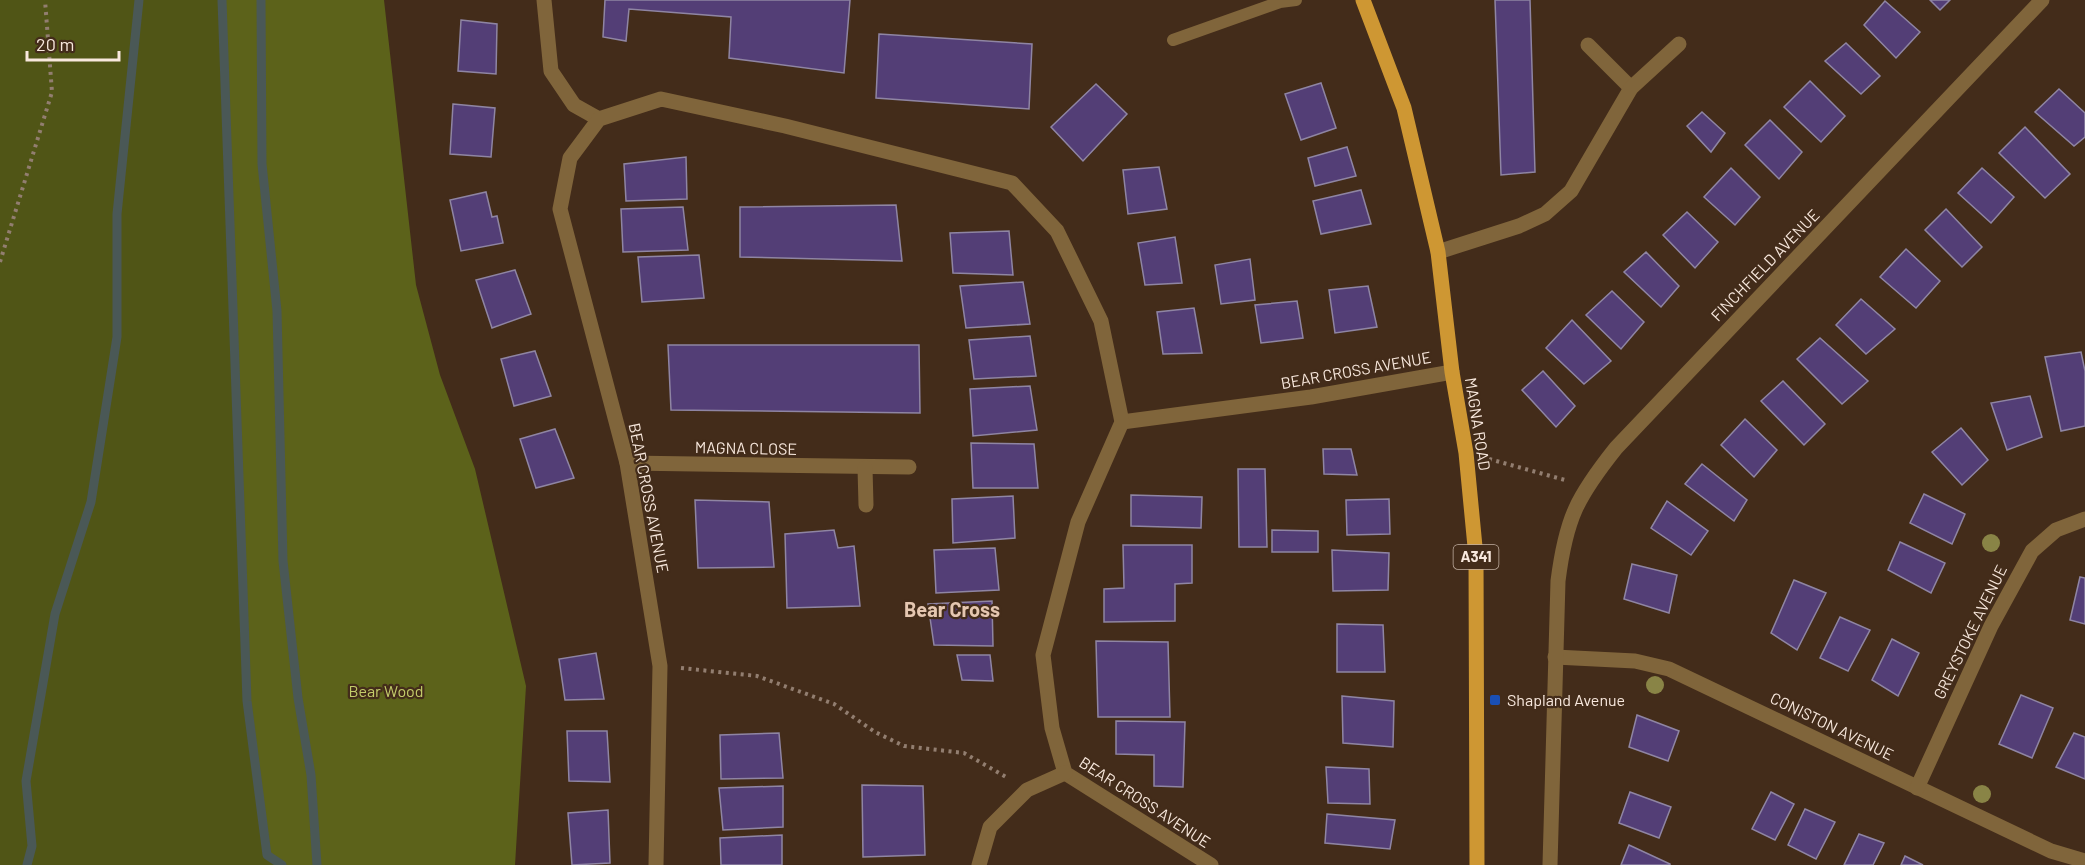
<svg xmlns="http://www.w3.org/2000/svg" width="2085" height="865" font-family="Barlow,sans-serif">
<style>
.green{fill:#505516}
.forest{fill:#5c621a}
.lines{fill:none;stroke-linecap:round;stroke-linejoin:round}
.stream{stroke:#4a5856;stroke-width:9}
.building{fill:#533e76;stroke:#8f85a3;stroke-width:1.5}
.path{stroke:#927e70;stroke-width:4;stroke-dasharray:3 4.5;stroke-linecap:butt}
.service{stroke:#80653b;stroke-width:12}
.minor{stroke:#80653b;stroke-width:15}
.primary{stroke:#ce9733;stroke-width:15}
.tree{fill:#898446}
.transit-dot{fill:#1a4fb4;stroke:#432c1a;stroke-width:2}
.labels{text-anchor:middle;stroke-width:4.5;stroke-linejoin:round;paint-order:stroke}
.shield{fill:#432c1a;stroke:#c2b0a2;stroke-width:1.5}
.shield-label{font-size:15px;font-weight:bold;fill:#f8e8dd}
.street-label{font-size:16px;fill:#f8e8dd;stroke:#432c1a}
.park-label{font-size:16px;fill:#c3cc6a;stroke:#432c1a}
.poi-label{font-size:16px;fill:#f8e8dd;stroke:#432c1a;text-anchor:start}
.quarter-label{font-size:20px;font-weight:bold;fill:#e5c7b1;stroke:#432c1a}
</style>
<rect width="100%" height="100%" fill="#432c1a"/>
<path class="green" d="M0 0H222L247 701 267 855 282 865H0Z"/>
<path class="forest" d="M222 0H384L416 285 440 375 475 469 526 686 515 865H282L267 855 247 701Z"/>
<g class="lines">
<g class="stream">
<path d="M222 0 247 701 267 855 282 865"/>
<path d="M261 0 262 164 277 311 283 561 298 698 311 775 317 865"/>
<path d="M27 865 32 846 26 781 55 614 91 502 117 337V214L139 0"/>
</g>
</g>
<g class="building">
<path d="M605 0H850L844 73 729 58 731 17 629 9 626 41 603 37Z"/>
<path d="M1495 0H1530L1535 172 1501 175Z"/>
<path d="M1930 0H1950L1940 10Z"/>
<path d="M1885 1 1920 32 1896 58 1864 25Z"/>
<path d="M461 20 497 24 496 74 458 71Z"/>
<path d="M879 34 1032 44 1029 109 876 98Z"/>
<path d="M1846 43 1880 76 1861 94 1825 61Z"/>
<path d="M1810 81 1845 116 1821 142 1784 107Z"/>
<path d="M1321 83 1336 128 1301 140 1285 94Z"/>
<path d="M1096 84 1127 114 1083 161 1051 127Z"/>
<path d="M2059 89 2085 113V137L2074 146 2035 112Z"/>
<path d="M453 104 495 108 491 157 450 154Z"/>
<path d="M1702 112 1725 133 1711 152 1687 126Z"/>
<path d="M1770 120 1802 152 1779 179 1745 145Z"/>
<path d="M2025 127 2070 174 2045 198 1999 153Z"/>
<path d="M1347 147 1356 176 1315 186 1308 158Z"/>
<path d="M686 157 687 199 626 201 624 164Z"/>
<path d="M1159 167 1167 209 1128 214 1123 170Z"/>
<path d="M1731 168 1760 197 1735 225 1704 197Z"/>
<path d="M1982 168 2014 197 1991 223 1958 193Z"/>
<path d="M1361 190 1371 224 1321 234 1313 201Z"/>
<path d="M486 192 492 217 497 216 503 243 461 251 450 200Z"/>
<path d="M896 205 902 261 740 257V207Z"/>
<path d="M683 207 688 250 623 252 621 209Z"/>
<path d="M1946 209 1982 247 1962 267 1925 230Z"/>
<path d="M1687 212 1718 242 1695 268 1663 235Z"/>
<path d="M1009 231 1013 275 953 273 950 233Z"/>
<path d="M1175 237 1182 283 1145 285 1138 243Z"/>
<path d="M1906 249 1940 281 1916 308 1880 277Z"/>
<path d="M1646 252 1679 286 1661 307 1624 272Z"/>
<path d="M699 255 704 298 642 302 638 257Z"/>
<path d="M1250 259 1255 300 1221 304 1215 265Z"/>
<path d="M515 270 531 314 492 328 476 280Z"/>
<path d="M1023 282 1030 324 966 328 960 286Z"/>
<path d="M1368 286 1377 327 1335 333 1329 290Z"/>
<path d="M1612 291 1644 322 1621 349 1586 315Z"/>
<path d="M1861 299 1895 329 1866 354 1836 325Z"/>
<path d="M1297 301 1303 338 1261 343 1255 305Z"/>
<path d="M1194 308 1202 353 1163 354 1157 312Z"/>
<path d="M1572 320 1611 361 1584 384 1546 348Z"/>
<path d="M1030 336 1036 376 974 379 969 340Z"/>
<path d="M1820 338 1868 381 1842 404 1797 359Z"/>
<path d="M668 345H919L920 413 671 410Z"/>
<path d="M535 351 551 396 514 406 501 359Z"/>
<path d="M2081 352 2085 371V426L2061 431 2045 357Z"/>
<path d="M1543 371 1575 406 1556 427 1522 390Z"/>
<path d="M1783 381 1825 424 1804 445 1761 401Z"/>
<path d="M1030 386 1037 430 973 436 970 389Z"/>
<path d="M2030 396 2042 437 2007 450 1991 403Z"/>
<path d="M1745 419 1777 450 1754 477 1721 445Z"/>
<path d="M1961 428 1988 460 1962 485 1932 452Z"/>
<path d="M555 429 574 478 536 488 520 439Z"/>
<path d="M971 443 1034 444 1038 488H973Z"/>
<path d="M1323 449H1351L1357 475 1324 474Z"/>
<path d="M1702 464 1747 500 1734 521 1685 484Z"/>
<path d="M1238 469H1265L1267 547H1239Z"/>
<path d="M1924 494 1965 514 1952 544 1910 523Z"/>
<path d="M1131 495 1202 497 1201 528 1131 526Z"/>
<path d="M1013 496 1015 538 953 543 952 499Z"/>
<path d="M1389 499 1390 534 1347 535 1346 500Z"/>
<path d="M695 500 769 502 774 567 698 568Z"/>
<path d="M1667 501 1708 531 1691 555 1651 528Z"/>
<path d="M834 530 838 548 854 546 860 606 787 608 785 534Z"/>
<path d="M1272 530 1318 531V552H1272Z"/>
<path d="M1900 542 1945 563 1931 593 1888 570Z"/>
<path d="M1123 545H1192V583L1175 584V621L1104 622V589L1124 588Z"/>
<path d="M995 548 999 590 936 593 934 550Z"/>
<path d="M1332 550 1389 553 1388 590 1333 591Z"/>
<path d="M1632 564 1677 575 1669 613 1624 599Z"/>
<path d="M2080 577 2085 578V624L2070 620Z"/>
<path d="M1794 580 1826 593 1797 650 1771 633Z"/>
<path d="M992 601 993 646 934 645 928 604Z"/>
<path d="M1840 617 1870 630 1848 671 1820 658Z"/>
<path d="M1337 624 1383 625 1385 672H1337Z"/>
<path d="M1892 639 1919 653 1898 696 1872 680Z"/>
<path d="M1096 641 1168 642 1170 717H1098Z"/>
<path d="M596 653 604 699 565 700 559 659Z"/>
<path d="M957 655H990L993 681 962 680Z"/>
<path d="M2021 695 2053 708 2032 758 1999 744Z"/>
<path d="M1342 696 1394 701 1393 747 1343 743Z"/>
<path d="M1637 715 1679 731 1668 761 1629 747Z"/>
<path d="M1116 721 1185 722 1183 787 1154 786V755L1116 754Z"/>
<path d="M567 731H607L610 782 569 781Z"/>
<path d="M779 733 783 778 721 779 720 735Z"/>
<path d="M2074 733 2085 737V779L2056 767Z"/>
<path d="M1326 767 1369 769 1370 804 1328 803Z"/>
<path d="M862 785 923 786 925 855 863 857Z"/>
<path d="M783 786V827L723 830 719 788Z"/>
<path d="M1630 792 1671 807 1659 838 1619 823Z"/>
<path d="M1771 792 1794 804 1775 840 1752 829Z"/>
<path d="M1805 809 1835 822 1816 859 1788 845Z"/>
<path d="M608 810 610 863 572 865 568 813Z"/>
<path d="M1327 814 1395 820 1390 849 1325 843Z"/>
<path d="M1859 834 1884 843 1873 865H1844Z"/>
<path d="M782 835V865H721L720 838Z"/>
<path d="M1629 845 1670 864V865H1621Z"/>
<path d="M1905 856 1923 865H1901Z"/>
</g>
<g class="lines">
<g class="path">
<path d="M0 262 52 92 45 0"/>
<path d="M1489 459 1565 480"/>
<path d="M681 668 757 676 834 704 875 732 904 746 964 753 1008 778"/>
</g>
<path class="service" d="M1173 40 1280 2 1296 0"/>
<g class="minor">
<path d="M544 0 551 71 574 105 599 119"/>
<path d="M1588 45 1631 88"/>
<path d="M1438 252 1519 226 1545 214 1571 191 1631 88 1679 44"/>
<path d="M1122 422 1311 397 1452 372"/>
<path d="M627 463 909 467"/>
<path d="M865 468 866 505"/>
<path d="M1555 657 1635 661 1669 669 2051 851 2085 861"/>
<path d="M1917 788 1991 626 2032 551 2056 530 2085 519"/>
<path d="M656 865 660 666 627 463 560 209 570 158 599 119 661 99 785 126 1012 183 1057 231 1101 321 1122 422 1078 522 1043 655 1052 728 1065 773 1211 865"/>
<path d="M979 865 990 827 1027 790 1065 773"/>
<path d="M1550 865 1558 581C1566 518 1577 497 1616 448L2042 0"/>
</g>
<path class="primary" d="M1363 0 1404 108 1438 252 1452 372 1466 453 1476 557 1477 865"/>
</g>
<g class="tree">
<circle cx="1991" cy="543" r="9"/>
<circle cx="1655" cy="685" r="9"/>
<circle cx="1982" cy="794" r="9"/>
</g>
<rect class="transit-dot" x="1489" y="694" width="12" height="12" rx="3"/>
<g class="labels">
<rect class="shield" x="1453.5" y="545" width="45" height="24" rx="4.5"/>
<g class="shield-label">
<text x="1476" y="562">A341</text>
</g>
<g class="street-label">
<text transform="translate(1765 265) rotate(-46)" y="6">FINCHFIELD AVENUE</text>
<text transform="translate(1356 370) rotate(-10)" y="6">BEAR CROSS AVENUE</text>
<text transform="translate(1478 424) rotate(81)" y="6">MAGNA ROAD</text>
<text transform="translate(746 448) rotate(1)" y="6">MAGNA CLOSE</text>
<text transform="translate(649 498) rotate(79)" y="6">BEAR CROSS AVENUE</text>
<text transform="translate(1970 632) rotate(-64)" y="6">GREYSTOKE AVENUE</text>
<text transform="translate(1832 726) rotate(26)" y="6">CONISTON AVENUE</text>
<text transform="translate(1145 802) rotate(33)" y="6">BEAR CROSS AVENUE</text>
</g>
<g class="park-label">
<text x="386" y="697">Bear Wood</text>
</g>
<g class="poi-label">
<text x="1507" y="706">Shapland Avenue</text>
</g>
<g class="quarter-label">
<text x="952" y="617">Bear Cross</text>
</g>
</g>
<path d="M27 51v9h92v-9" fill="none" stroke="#f8e8dd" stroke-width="3"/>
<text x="36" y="51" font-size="18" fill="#f8e8dd" stroke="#432c1a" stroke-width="4.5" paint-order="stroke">20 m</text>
</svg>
